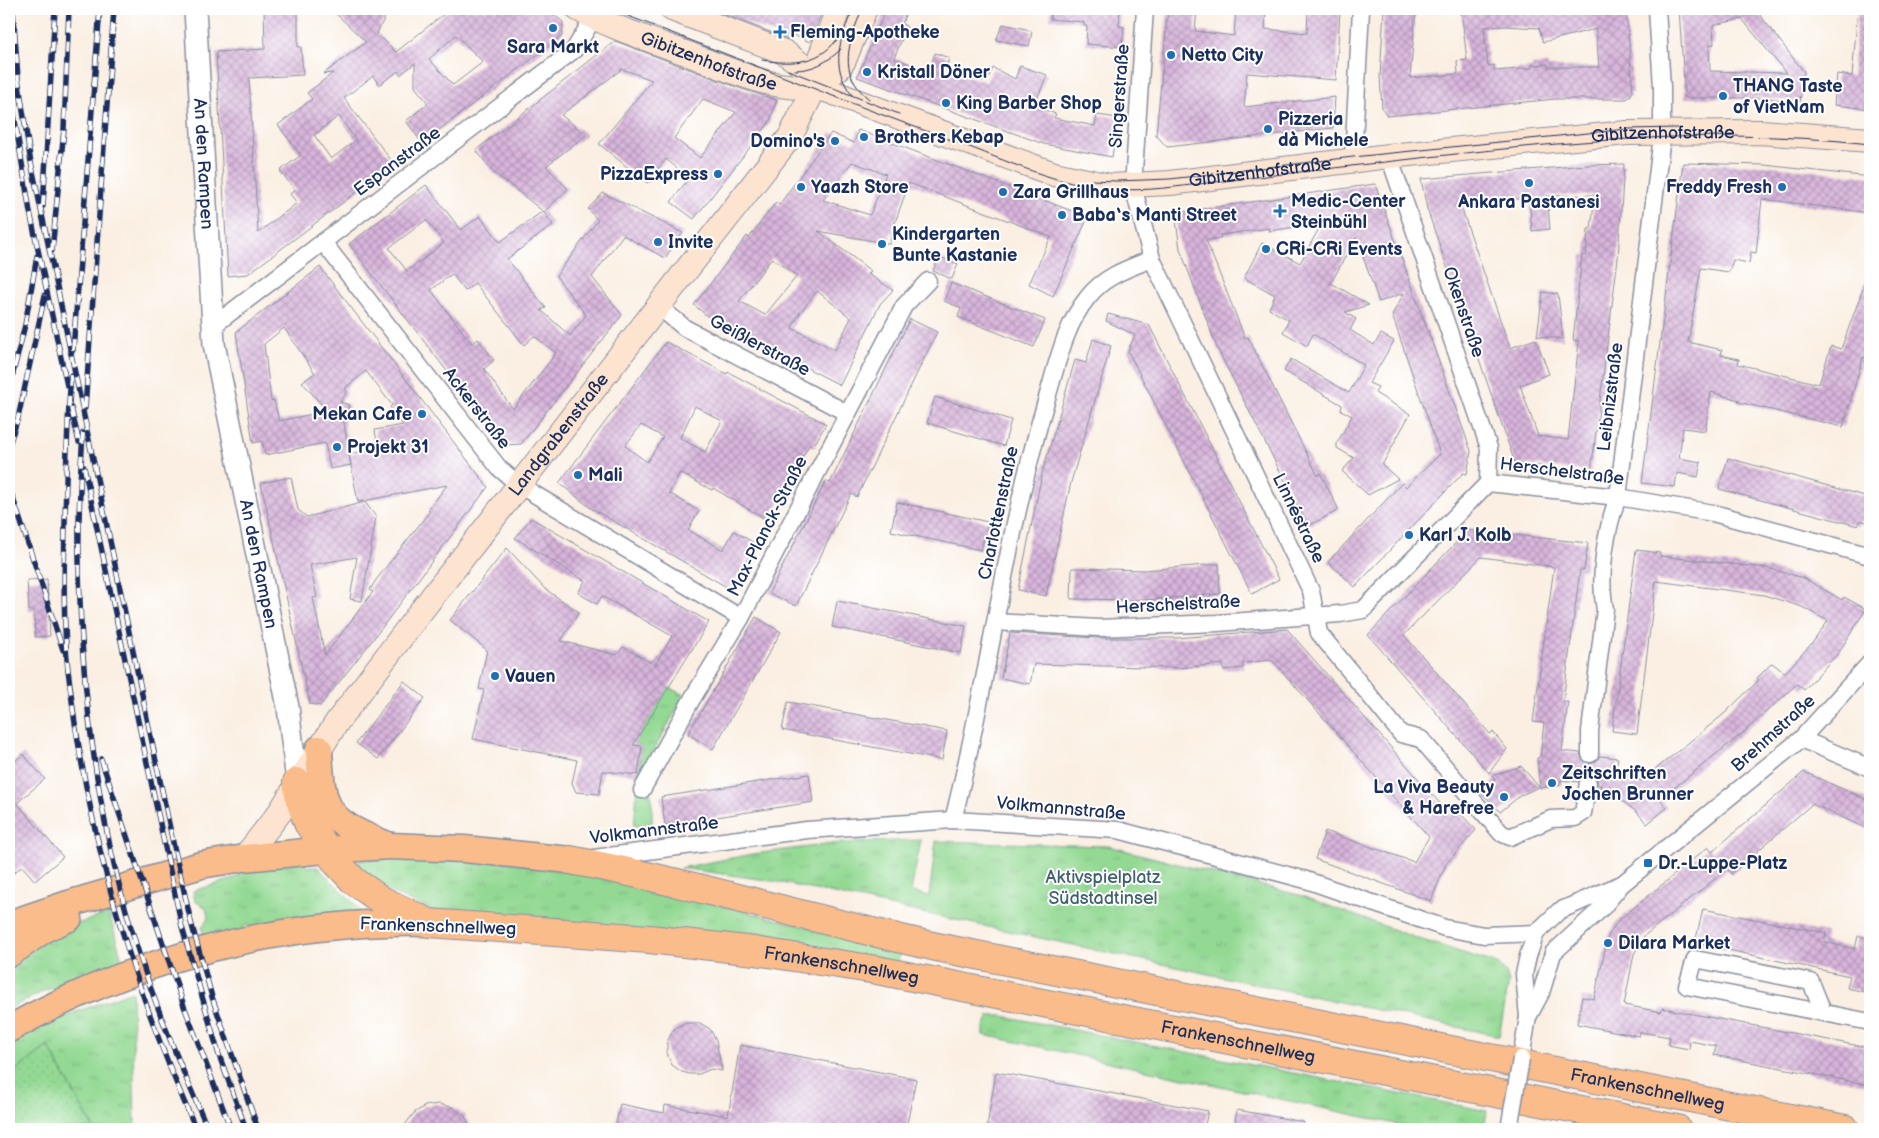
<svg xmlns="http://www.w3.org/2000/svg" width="1879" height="1138" font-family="'Balsamiq Sans',sans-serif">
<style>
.grass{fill:url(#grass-tufts);stroke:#578478}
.garden{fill:url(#garden-dots);stroke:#578478}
.building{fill:url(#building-cross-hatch);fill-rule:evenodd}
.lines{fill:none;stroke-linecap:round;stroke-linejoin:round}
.minor-tunnel{stroke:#cdc9c8;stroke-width:16;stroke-dasharray:16 8;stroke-linecap:butt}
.minor-casing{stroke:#8a8fa0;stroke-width:19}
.tertiary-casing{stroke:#8a8fa0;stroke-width:24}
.secondary-casing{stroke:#8a8fa0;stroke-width:26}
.primary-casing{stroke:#8a8fa0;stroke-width:29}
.trunk-casing{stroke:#8a8fa0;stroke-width:30}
.minor{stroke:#fff;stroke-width:16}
.tertiary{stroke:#fff;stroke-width:21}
.secondary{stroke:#fde4d0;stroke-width:24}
.primary{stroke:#f9bc8a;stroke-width:26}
.trunk{stroke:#f9bc8a;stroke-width:28}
.tram{stroke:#1b2f5e;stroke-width:1}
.rail-casing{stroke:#1b2f5e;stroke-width:5.5}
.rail{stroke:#fff;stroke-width:4;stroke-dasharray:11;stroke-linecap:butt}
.minor-bridge-casing{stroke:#8a8fa0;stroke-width:19;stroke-linecap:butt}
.minor-bridge{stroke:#fff;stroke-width:16}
.poi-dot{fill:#1f6fb2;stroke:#fff;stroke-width:2}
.labels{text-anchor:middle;stroke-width:4;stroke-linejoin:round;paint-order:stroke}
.poi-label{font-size:18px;font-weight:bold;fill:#1b2f5e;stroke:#fff;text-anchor:start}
.street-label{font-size:18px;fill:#1b2f5e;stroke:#fff}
.park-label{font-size:18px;fill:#3f626e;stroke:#fff}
</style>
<defs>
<pattern id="grass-tufts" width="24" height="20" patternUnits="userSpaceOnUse" patternTransform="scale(1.25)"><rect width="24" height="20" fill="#93d993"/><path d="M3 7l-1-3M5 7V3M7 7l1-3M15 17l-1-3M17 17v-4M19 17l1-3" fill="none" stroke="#7ebb81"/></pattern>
<pattern id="garden-dots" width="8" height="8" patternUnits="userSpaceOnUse" patternTransform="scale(1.25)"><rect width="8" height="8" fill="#93d993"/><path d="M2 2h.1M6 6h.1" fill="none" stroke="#7ebb81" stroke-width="1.8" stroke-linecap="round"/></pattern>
<pattern id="building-cross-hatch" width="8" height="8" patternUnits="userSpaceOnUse" patternTransform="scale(1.25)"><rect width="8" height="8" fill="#d9b5dc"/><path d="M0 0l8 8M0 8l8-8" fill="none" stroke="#af94b6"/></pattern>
</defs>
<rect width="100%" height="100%" fill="#fff"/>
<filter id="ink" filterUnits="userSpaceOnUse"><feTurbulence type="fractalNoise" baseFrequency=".02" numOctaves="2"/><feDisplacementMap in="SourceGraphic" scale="10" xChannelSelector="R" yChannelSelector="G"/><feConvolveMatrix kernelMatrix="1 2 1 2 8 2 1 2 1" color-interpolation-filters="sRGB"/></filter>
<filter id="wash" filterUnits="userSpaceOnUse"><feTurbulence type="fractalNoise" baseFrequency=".0096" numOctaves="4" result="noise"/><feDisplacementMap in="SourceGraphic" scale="20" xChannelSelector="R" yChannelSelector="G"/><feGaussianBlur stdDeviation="1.12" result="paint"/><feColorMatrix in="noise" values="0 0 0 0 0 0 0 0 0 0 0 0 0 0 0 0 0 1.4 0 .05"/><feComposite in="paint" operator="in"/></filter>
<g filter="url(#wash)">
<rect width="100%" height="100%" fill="#faefe2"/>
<g class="grass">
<path d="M668 687 684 695 642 773 652 798V826H634L641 746 634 743Z"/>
<path d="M921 840 911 892 929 896 936 841 1108 846 1299 895 1419 939 1498 964 1506 973 1509 982 1499 1036 773 881 680 868 753 854 840 843Z"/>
<path d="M395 857 507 862 628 882 900 950 898 963 438 914 371 883 353 861Z"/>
<path d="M304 861 307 867H318L356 905 362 915 253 930 247 925 237 933 205 942 202 928 208 918 206 908 195 901 193 891 230 880 248 871Z"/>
<path d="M109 913 124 967 103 976 46 990 9 1009V973L37 945 69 927Z"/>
<path d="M132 991 135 1129H94L48 1046 9 1076V1046L52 1021Z"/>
<path d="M989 1016H1003L1487 1111 1484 1129H1419L984 1035V1026Z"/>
</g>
<path class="garden" d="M48 1046 94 1129H9V1076Z"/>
<g id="blocks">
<g class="building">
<path d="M264 9H298V47H301L303 75 249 78 258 233 297 203 290 194 295 190 280 171 301 155 278 125 312 99 307 93 333 73 323 74 366 42 331 9H389L377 33 396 52 450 9H546L563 22 562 36 422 143 406 121 428 103 415 87V63L400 75 398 71 379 85 373 76 344 98 394 164 248 274 228 276 216 52 265 49ZM456 35 483 62 453 85 429 59ZM339 116 356 140 331 159 314 135Z"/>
<path d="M710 9H823L810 42 788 33 786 38Z"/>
<path d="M886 9H907L902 24 907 27 894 58 929 71 935 53 949 58 946 69 986 82 993 68 1015 79 1020 66 1047 75 1034 106 1056 114 1054 118 1095 126 1097 115 1118 118 1112 157 1044 144 857 77Z"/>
<path d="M1051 9H1120L1119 26 1124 27 1122 47 1086 44 1087 26H1084V22L1050 19Z"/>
<path d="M1168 9H1197L1195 31 1234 36 1236 9H1266L1265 29 1307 33 1308 9H1340L1336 80 1247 73 1244 107 1335 97 1333 128 1167 147 1156 135Z"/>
<path d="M1384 9H1416L1410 78 1458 74 1457 61 1467 60 1461 9 1537 12 1536 9H1626L1633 92 1627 99H1555L1387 116 1382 108 1380 77ZM1505 26 1539 28 1543 42 1596 29 1599 67H1548V64L1532 65V68L1494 71V65L1488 66 1484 27Z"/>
<path d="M1679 9H1760V15L1804 72 1800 102 1765 98H1685ZM1742 19 1786 73 1710 71 1709 45 1714 44 1713 25Z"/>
<path d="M1858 9H1870V109L1834 105 1837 74 1852 76Z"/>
<path d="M1003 24 1026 29 1032 32 1029 46 996 40Z"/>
<path d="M615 41 742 89 777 100 769 123 694 219 671 202 689 178 666 159 647 183 599 144 652 80 622 69 561 115 586 135 546 166 568 189 544 212 493 172 476 150ZM703 99 736 112 700 158 674 138Z"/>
<path d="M858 130 1088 217 1053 296 1029 284 1051 237 909 183 891 234 890 244 818 231 871 271 868 274 893 290 880 304 840 385 733 330 732 332 718 325 694 305 747 236 749 238 776 202 779 205 831 133 854 143ZM852 162 886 174 870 215 823 200ZM772 258 797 276 765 315 739 301ZM817 291 851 318 835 350 792 328 799 314Z"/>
<path d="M1683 163 1764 165 1870 177V213L1762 199 1756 253 1751 252 1749 263 1733 260 1729 272 1701 268 1688 342 1722 350 1721 355 1739 359 1738 364 1819 384 1831 346 1841 349 1868 275 1870 276V359L1863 357 1843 427 1738 402 1739 400 1711 392 1705 431 1683 428 1679 458 1701 462 1698 477 1677 473 1675 487 1642 483Z"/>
<path d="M1624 164 1618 258 1591 472 1515 463 1427 209 1421 179 1587 165ZM1595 195 1591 229H1588L1586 256 1582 255 1573 340 1579 341 1568 440 1538 436 1520 385 1549 374 1536 339 1510 348 1460 204 1529 198 1532 231 1550 229 1547 196Z"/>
<path d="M1375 184 1471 451 1467 474 1463 473 1355 587 1328 562 1402 483 1406 487 1440 454 1392 315 1404 293 1379 302 1356 237 1331 283 1369 305 1345 312 1356 319 1350 330 1374 345 1381 334 1394 341 1369 383 1378 387 1375 393 1410 414 1382 465 1398 479 1368 495 1342 471 1354 458 1337 448V443L1352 416 1341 410 1342 405 1284 371 1291 359 1349 393 1364 365 1313 334 1307 346 1283 332 1289 320 1269 309 1275 295 1244 278 1262 243 1300 263 1322 223 1269 231 1270 228 1220 235 1221 238 1206 240 1245 338 1248 337 1318 476 1320 473 1339 510 1308 526 1218 350 1180 249 1175 213Z"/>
<path d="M426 185 461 230 480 216 500 242 543 211 553 225 507 259 546 308 541 310 570 336 586 315 556 276 598 220 588 209 603 193 683 233 665 258 623 235 592 277 622 315 521 444 504 445 349 244ZM426 220 444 243 407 271 389 248ZM452 274 465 291 475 283 524 345 534 336 556 353 513 409 484 369 494 360 478 339 472 344 431 290Z"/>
<path d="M939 257 958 264 952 279 933 271Z"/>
<path d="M320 267 488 487 371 642 320 706 310 704 261 483 291 477 298 510 307 517 365 502 376 517 362 601 350 599 357 557 310 565 317 597 313 598 325 655 373 592 370 590 376 580 430 511 428 510 447 485 358 502 349 455 351 465 330 469 325 443 265 455 262 441 253 443 236 332ZM284 328 315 373 302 382 327 411 279 421 274 400 271 401 264 344ZM366 371 392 405 390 407 403 425 375 430 378 449 349 454 344 423 349 405 340 402 347 392 345 388Z"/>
<path d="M951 283 1045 320 1034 347 958 317 961 308 944 301Z"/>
<path d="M1543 292 1558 294 1563 339 1537 336Z"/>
<path d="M1108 314 1149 325 1279 579 1252 594 1128 351 1135 335 1106 321Z"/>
<path d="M910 319 937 332 857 497 851 494 796 606 769 593 826 481 830 483Z"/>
<path d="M1093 339 1111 346 1071 482 1046 596 1018 590 1042 474 1075 360 1086 363Z"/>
<path d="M666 342 727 374 728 372 826 424 813 447 809 445 769 521 713 488 712 490 680 473 669 493 699 511 688 530 723 550 734 531 756 544 730 589 591 508 559 483ZM695 406 722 421 705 452 680 438ZM641 425 663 437 647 462 625 446Z"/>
<path d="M935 397 1011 420 1004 446 927 423Z"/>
<path d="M1728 458 1868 497 1866 501 1870 502V523L1860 520 1858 526 1719 489Z"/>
<path d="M897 502 988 522 981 550 891 531Z"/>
<path d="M531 518 709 622 633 745 642 746 638 775 603 771 599 794 576 792 572 783 577 760 473 739 484 690 479 689 487 650 450 620 507 548 545 589 579 612 561 641 617 655 623 647 655 665 672 636 602 596 597 604 578 593 585 581 515 538Z"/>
<path d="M1468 530 1588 543 1584 570H1580L1563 702H1568L1562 751 1580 753 1582 759 1590 764 1595 762 1600 756 1618 758 1616 768 1641 781 1724 714 1759 680 1757 678 1772 663 1785 673 1813 642 1828 621 1802 607 1764 595 1656 581 1637 734 1612 731 1636 550 1660 553V556L1767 568 1804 578 1842 600 1844 597 1866 609 1839 652 1804 690 1797 684 1744 732 1660 799 1667 808 1647 824 1637 812 1623 802 1599 790 1601 785H1598L1597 779 1590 773 1581 776 1578 782 1561 780V785L1540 788 1537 758 1540 757 1544 723 1533 722 1554 567 1481 557 1404 635 1490 734 1493 732 1507 749 1489 773 1368 635Z"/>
<path d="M1219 564 1220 594 1147 600 1071 599 1072 568 1144 570Z"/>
<path d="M47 579 50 636 35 637 34 611H29L27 580Z"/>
<path d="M837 601 966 626 961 653 832 627Z"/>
<path d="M756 617 781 632 713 749 688 734Z"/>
<path d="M1287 629 1451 816 1458 811 1476 830 1446 864 1431 901 1315 859 1325 831 1414 862 1429 837 1272 660 1243 663V668L1223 670V664L1178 668 1034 664 1030 684 1001 678 1010 633 1097 638H1177Z"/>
<path d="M404 681 425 698 378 759 356 743Z"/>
<path d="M788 702 947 731 942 760 782 730Z"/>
<path d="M23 754 45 779 17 803 63 857 35 881 22 866 9 877V766Z"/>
<path d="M1521 766 1539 787 1521 795 1500 812 1482 793 1495 780 1492 776Z"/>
<path d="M1804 772 1870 801V830L1812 804 1731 874 1727 869 1644 936 1634 954 1624 1005 1661 1012 1662 1008 1870 1048V1085L1714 1055 1716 1046 1690 1041 1689 1049 1668 1045 1670 1037 1640 1032 1639 1036 1577 1024 1582 997 1594 999 1608 936 1618 921 1708 847 1712 852Z"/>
<path d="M809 774 813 802 665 825 661 797Z"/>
<path d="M1703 909 1826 933 1824 942 1855 949 1858 936 1869 938 1870 993 1847 988 1850 976 1695 943Z"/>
<path d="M688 1023H700L710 1029 716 1040 722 1071 711 1069 699 1074H690L682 1072 672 1065 667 1054V1042L673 1030 680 1025Z"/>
<path d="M740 1045 916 1079 906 1129H615L620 1104 664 1113 665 1105 728 1116Z"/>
<path d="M996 1072 1208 1111 1204 1129H1007L987 1126Z"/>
<path d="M438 1104 452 1107 464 1115 472 1129H402L414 1113 425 1106Z"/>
<path d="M1237 1110 1304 1122 1303 1129H1234Z"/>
</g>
</g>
</g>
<g filter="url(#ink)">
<use href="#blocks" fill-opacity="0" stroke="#8a8fa0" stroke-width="1"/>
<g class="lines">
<path class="minor-tunnel" d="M1588 783 1590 754"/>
<g class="minor-casing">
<g id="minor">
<path d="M1145 9 1133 186 1152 259 1311 591 1319 633 1401 734 1421 739 1501 833 1510 837 1551 819 1575 818 1583 813 1588 783"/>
<path d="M1389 156 1489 448 1488 483"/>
<path d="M1353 161 1361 9"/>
<path d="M323 242 499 468 519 485 741 618"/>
<path d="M659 307 685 328 847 413"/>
<path d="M213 326 574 50 594 17"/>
<path d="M996 622 1098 628 1217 623 1340 614 1363 610 1488 483 1618 497 1713 513 1870 556"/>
<path d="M1801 739 1870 768"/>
<path d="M1590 754V731L1605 609C1598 576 1606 529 1618 497L1662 136V87L1657 9"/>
<path d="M642 790 692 699 741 618 904 306 928 281"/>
<path d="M953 820C989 680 1005 536 1047 398 1057 364 1065 325 1088 297 1104 276 1129 268 1152 259"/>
<path d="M594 858 807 830 953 820 1118 830 1306 880 1445 928 1484 935 1536 933"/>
<path d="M1823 1012 1811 982 1695 959 1687 986 1870 1022"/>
<path d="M1528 1017 1541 993 1553 953 1603 907 1622 884 1801 739 1870 663"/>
<path d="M1521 1059 1528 1017 1524 974 1528 956 1536 933 1559 911 1619 885"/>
</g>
</g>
<g class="tertiary-casing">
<g id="tertiary">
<path id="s1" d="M195 9 214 344 288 707 297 782"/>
</g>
</g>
<g class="secondary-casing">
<g id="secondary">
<path id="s2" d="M578 9C610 27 646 38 680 51 722 66 770 92 815 86L1054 174 1110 186 1170 183 1389 156 1627 133 1760 132 1870 140"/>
<path d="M672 9 784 52 799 63 815 86"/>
<path d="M815 86 839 68 844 60 865 9"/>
<path id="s3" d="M244 858 280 812 337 722 418 615 790 137 814 89 821 55 838 9"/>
</g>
</g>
<g class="primary-casing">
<g id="primary">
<path d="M319 749C322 812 326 820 385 844"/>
<path d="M9 924 65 905 201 865 244 858 325 850 390 846 464 849 570 860"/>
<path d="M9 954 46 928 69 918"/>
<path d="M9 1029C136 958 284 919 429 923"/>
</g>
</g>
<g class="trunk-casing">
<g id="trunk">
<path id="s4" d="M297 782 300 800 308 823 337 863 354 881 381 900 429 923 649 939 755 951 877 970 1677 1129"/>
<path id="s5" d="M570 860C693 883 814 920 937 947L1845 1129"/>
</g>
</g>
<use href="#minor" class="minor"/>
<use href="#tertiary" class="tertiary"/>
<use href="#secondary" class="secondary"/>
<use href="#primary" class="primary"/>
<use href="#trunk" class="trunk"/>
<g class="tram">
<path d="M610 9C725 53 839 100 956 142 1006 160 1058 186 1111 189 1146 192 1181 186 1215 182 1260 177 1306 171 1351 166 1524 146 1697 124 1870 144"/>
<path d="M862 9C849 43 836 72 869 99"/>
<path d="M762 60C793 65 822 64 841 34"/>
<path d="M788 70 899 114"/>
<path d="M795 70C813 70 828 62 841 49"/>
<path d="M852 95C829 65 840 40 853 9"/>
<path d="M1091 180 1118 181 1170 179 1353 157 1627 129 1678 128"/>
</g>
<g class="rail-casing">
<g id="rail">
<path d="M13 9 18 78 30 157 172 838 191 922 212 997 258 1129"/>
<path d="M9 84 30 212 67 386"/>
<path d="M43 206 55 9"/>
<path d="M52 251 64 129 69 9"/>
<path d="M73 350 100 9"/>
<path d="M71 375C67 424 66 473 65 523 64 572 63 622 68 670 86 830 131 983 196 1129"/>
<path d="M9 389 25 325 37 256"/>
<path d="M71 408 79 442"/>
<path d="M85 408 114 9"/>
<path d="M83 433C71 594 85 776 132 931 152 999 180 1065 208 1129"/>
<path d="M9 445 18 418 45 295"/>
<path d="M84 467 182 927 219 1055 246 1129"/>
<path d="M9 486 63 650"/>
<path d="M101 759 184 1006 231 1129"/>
</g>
</g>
<use href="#rail" class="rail"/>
<g class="minor-bridge-casing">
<path id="minor-bridge" d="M1509 1129 1521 1059"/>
</g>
<use href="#minor-bridge" class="minor-bridge"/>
</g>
</g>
<g class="poi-dot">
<circle cx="553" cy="28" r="5"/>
<path d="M777.5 24.5h5v5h5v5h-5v5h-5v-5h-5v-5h5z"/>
<circle cx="1171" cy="55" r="5"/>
<circle cx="867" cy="72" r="5"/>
<circle cx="1723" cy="96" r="5"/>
<circle cx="946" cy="103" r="5"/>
<circle cx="1268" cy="129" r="5"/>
<circle cx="864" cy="137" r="5"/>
<circle cx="835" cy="141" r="5"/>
<circle cx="718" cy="174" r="5"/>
<circle cx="1529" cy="183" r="5"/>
<circle cx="801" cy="187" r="5"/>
<circle cx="1782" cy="187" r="5"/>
<circle cx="1003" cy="192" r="5"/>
<path d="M1277.5 203.5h5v5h5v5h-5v5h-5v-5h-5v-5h5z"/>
<circle cx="1062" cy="215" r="5"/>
<circle cx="658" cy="242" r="5"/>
<circle cx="882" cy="244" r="5"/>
<circle cx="1266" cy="249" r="5"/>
<circle cx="422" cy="414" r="5"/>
<circle cx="337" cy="447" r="5"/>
<circle cx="578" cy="475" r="5"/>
<circle cx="1409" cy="535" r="5"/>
<circle cx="495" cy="676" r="5"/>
<circle cx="1552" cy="783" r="5"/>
<circle cx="1504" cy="797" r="5"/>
<rect x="1643" y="858" width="10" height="10" rx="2.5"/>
<circle cx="1608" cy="943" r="5"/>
</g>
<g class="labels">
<g class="poi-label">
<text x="790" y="38">Fleming-Apotheke</text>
<text x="553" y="53" text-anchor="middle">Sara Markt</text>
<text x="1181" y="61">Netto City</text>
<text x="877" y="78">Kristall Döner</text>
<text x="1733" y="92">THANG Taste<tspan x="1733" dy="21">of VietNam</tspan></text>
<text x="956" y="109">King Barber Shop</text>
<text x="1278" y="125">Pizzeria<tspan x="1278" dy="21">dà Michele</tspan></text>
<text x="874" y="143">Brothers Kebap</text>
<text x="825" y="147" text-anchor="end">Domino's</text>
<text x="708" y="180" text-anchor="end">PizzaExpress</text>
<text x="811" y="193">Yaazh Store</text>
<text x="1772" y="193" text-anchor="end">Freddy Fresh</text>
<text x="1013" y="198">Zara Grillhaus</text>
<text x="1291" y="207">Medic-Center<tspan x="1291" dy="21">Steinbühl</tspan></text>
<text x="1529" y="208" text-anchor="middle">Ankara Pastanesi</text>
<text x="1072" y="221">Baba‘s Manti Street</text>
<text x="892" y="240">Kindergarten<tspan x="892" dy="21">Bunte Kastanie</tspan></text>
<text x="668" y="248">Invite</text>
<text x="1276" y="255">CRi-CRi Events</text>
<text x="412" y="420" text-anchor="end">Mekan Cafe</text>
<text x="347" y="453">Projekt 31</text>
<text x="588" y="481">Mali</text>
<text x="1419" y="541">Karl J. Kolb</text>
<text x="505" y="682">Vauen</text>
<text x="1562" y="779">Zeitschriften<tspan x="1562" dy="21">Jochen Brunner</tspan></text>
<text x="1494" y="793" text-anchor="end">La Viva Beauty<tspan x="1494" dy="21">&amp; Harefree</tspan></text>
<text x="1658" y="869">Dr.-Luppe-Platz</text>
<text x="1618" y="949">Dilara Market</text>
</g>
<g class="street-label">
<text dy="6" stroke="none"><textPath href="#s2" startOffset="141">Gibitzenhofstraße</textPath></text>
<text transform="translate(1119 96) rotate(-86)" y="6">Singerstraße</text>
<text dy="6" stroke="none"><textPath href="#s2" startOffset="1119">Gibitzenhofstraße</textPath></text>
<text transform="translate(397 161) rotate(-37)" y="6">Espanstraße</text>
<text dy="6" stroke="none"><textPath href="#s1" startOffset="155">An den Rampen</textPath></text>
<text dy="6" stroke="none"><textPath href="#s2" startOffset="714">Gibitzenhofstraße</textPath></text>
<text transform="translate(1464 312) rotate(71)" y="6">Okenstraße</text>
<text transform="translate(760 345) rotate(28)" y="6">Geißlerstraße</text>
<text transform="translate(1610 397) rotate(-83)" y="6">Leibnizstraße</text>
<text transform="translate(477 408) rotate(52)" y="6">Ackerstraße</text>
<text dy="6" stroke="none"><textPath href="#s3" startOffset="528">Landgrabenstraße</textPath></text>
<text transform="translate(1562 471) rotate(7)" y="6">Herschelstraße</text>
<text transform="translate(998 513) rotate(-78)" y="6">Charlottenstraße</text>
<text transform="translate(1299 518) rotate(64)" y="6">Linnéstraße</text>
<text transform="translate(767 526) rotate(-63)" y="6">Max-Planck-Straße</text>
<text dy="6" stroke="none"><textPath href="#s1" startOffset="560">An den Rampen</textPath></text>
<text transform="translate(1178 604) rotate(-3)" y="6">Herschelstraße</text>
<text transform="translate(1773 733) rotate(-42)" y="6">Brehmstraße</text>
<text transform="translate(1061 808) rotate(5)" y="6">Volkmannstraße</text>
<text transform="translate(654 830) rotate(-7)" y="6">Volkmannstraße</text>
<text transform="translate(438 926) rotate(2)" y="6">Frankenschnellweg</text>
<text dy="6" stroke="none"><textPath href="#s4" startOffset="618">Frankenschnellweg</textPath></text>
<text dy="6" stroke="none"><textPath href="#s4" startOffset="1022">Frankenschnellweg</textPath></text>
<text dy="6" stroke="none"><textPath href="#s5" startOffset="1102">Frankenschnellweg</textPath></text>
</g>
<g class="park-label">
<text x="1103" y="883">Aktivspielplatz<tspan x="1103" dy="21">Südstadtinsel</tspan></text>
</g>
</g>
<rect width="1879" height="1138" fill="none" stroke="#fff" stroke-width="30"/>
</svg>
